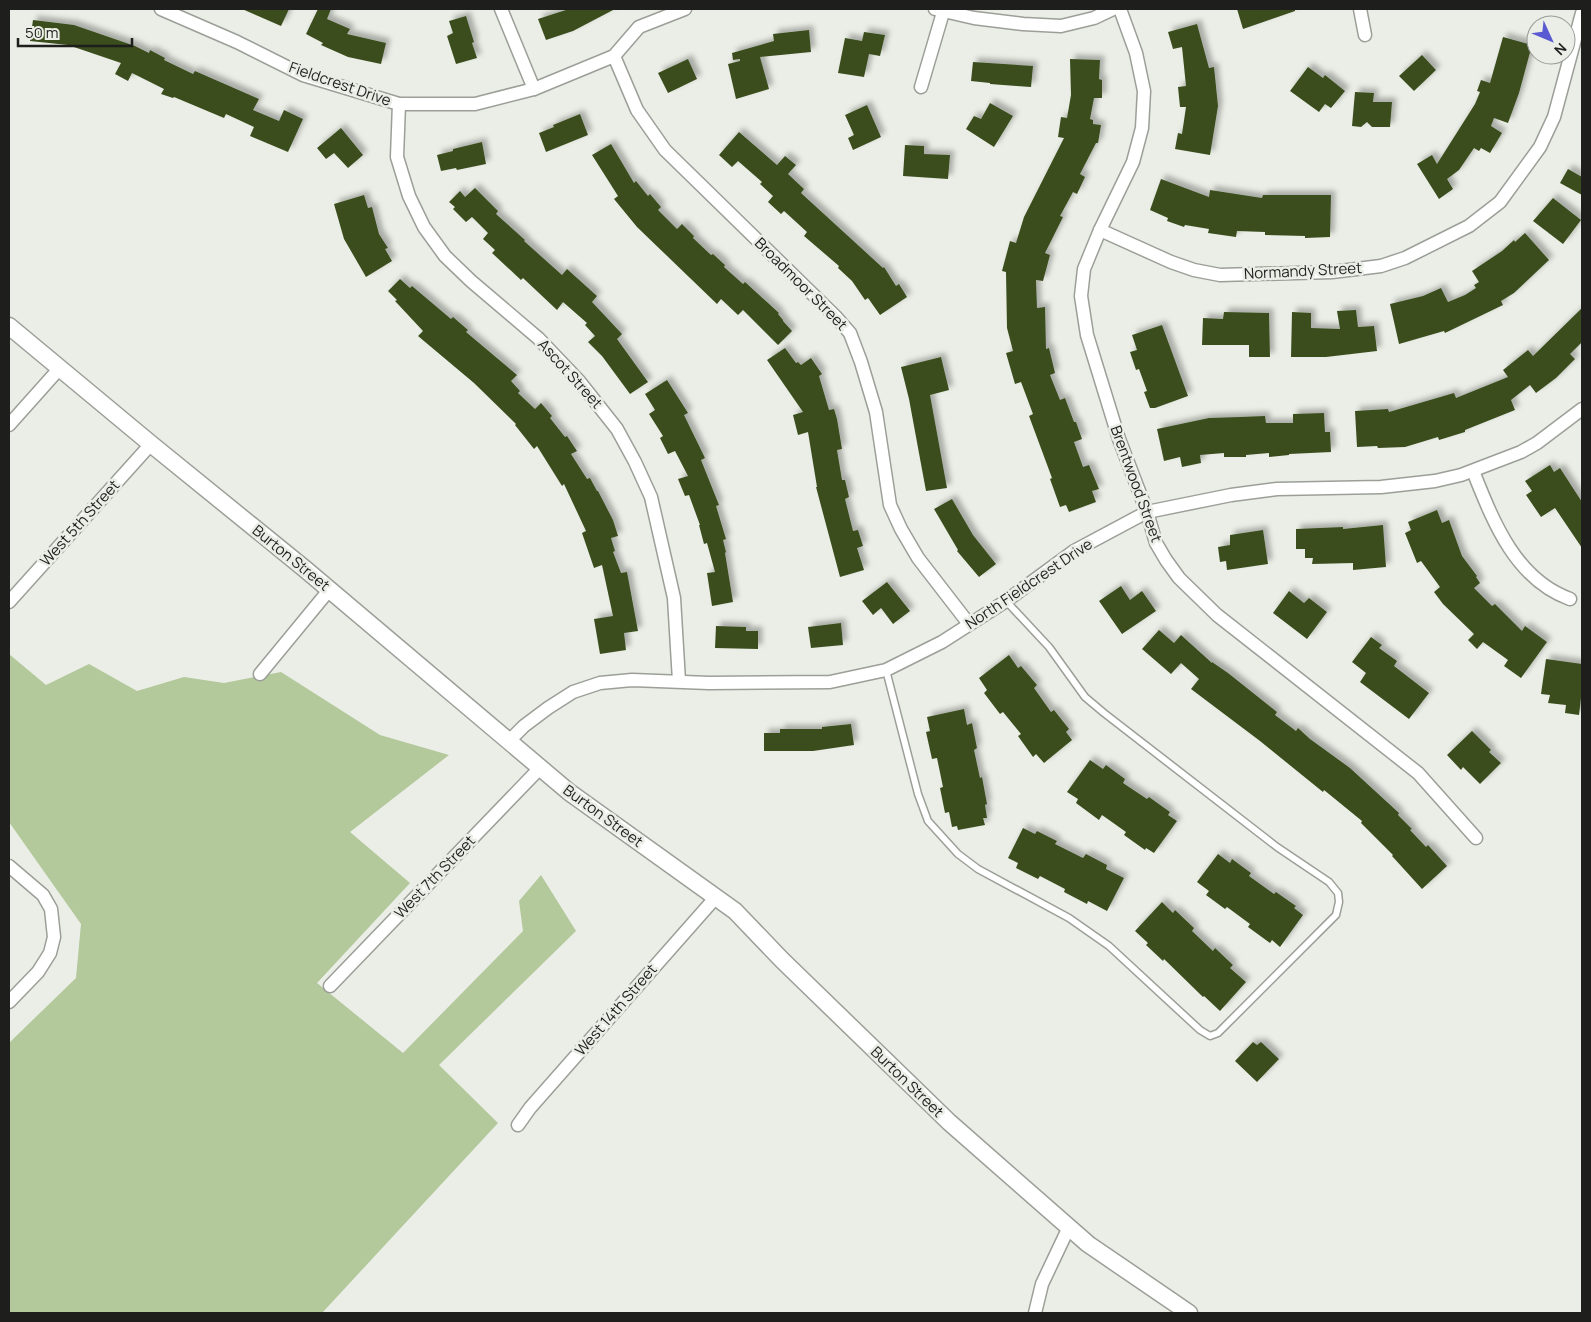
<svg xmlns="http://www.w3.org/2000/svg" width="1591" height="1322" font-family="Manrope,sans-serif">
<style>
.green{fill:#b3c89b}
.building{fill:#3b4e1e;filter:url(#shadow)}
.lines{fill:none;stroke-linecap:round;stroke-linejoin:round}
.service-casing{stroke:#9c9f98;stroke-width:9}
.minor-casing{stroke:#9c9f98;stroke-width:15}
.tertiary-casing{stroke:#9c9f98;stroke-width:19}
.service{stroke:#fff;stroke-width:6}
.minor{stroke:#fff;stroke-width:12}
.tertiary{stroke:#fff;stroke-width:16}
.labels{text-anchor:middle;stroke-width:5;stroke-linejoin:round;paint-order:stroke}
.street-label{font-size:15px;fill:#1e1f1d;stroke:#eaeee6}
</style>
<defs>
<filter id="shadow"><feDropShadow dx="4.5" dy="-4.5" stdDeviation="2.5" flood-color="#0004"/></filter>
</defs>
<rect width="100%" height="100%" fill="#eaeee6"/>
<path class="green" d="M9 654 46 685 89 664 137 691 184 677 224 683 281 672 380 735 449 755 350 832 410 883 317 983 403 1053 523 931 519 901 541 875 576 931 439 1065 498 1123 322 1313H9V1043L76 978 81 924 9 822Z"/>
<g class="building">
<path d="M242 9H289L281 26Z"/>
<path d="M318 9H331L327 19 350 29 347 34 386 43 381 64 348 57 321 45 323 43 306 34Z"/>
<path d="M569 9H615L573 31 546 40 538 19Z"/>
<path d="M1237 9H1295V11L1243 29Z"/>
<path d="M466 16 474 42 472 43 477 58 456 64 447 36 453 33 449 21Z"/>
<path d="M33 20 74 25 135 46 149 53 150 50 165 58 164 60 193 74 195 71 259 99 253 110 279 121 284 110 303 119 288 152 250 136 254 127 226 114 224 118 174 97 173 98 161 94 164 89 132 73 128 81 115 74 121 63 68 45 30 41Z"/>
<path d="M1197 24 1209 68 1214 67 1218 106 1210 155 1175 149 1178 133 1182 134 1186 107H1180L1178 87 1186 86 1182 47 1173 49 1168 32Z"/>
<path d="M809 30 811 52 760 57 769 89 736 99 728 64 740 61V59L733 60 732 53 774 41 773 34Z"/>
<path d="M864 32 885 35 880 56 869 54 864 77 838 73 845 38 862 41Z"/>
<path d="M1503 37 1532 45 1519 93 1508 123 1494 118 1491 126 1502 133 1490 153 1481 148 1479 151 1474 148 1459 170 1447 179 1453 189 1439 199 1417 164 1432 155 1437 164 1475 104 1480 92 1477 91 1481 80 1490 83Z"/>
<path d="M1422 55 1436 70 1414 91 1399 76Z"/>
<path d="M688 59 697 79 668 93 658 73Z"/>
<path d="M1070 59 1100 60 1099 79 1102 80V98H1094L1090 119 1093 120V124L1101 125 1098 143H1096L1080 174 1085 177 1077 194 1073 192 1060 216 1063 217 1045 253 1050 255 1043 281 1036 280 1037 308 1045 307 1046 349 1049 348 1055 373 1050 375 1060 400 1065 398 1074 422H1076L1082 439 1074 442 1083 467 1089 465 1099 489 1092 491 1096 502 1069 512 1066 505 1060 507 1050 479 1052 478 1029 416 1033 414 1021 382 1015 384 1006 353 1013 351 1007 328 1006 272 1002 271 1010 241 1016 243 1024 217 1064 138 1058 137 1061 117 1067 118 1071 95Z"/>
<path d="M973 62 1033 66 1031 87 990 84V83L971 81Z"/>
<path d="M1308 67 1323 78 1325 75 1345 91 1331 108 1325 104 1319 112 1290 91Z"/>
<path d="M1355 92 1374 93 1373 102H1392L1390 127H1372L1367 122 1361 127 1352 126Z"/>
<path d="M990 103 1013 116 994 147 966 129 974 116 981 119Z"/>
<path d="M867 105 881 137 853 150 848 138 854 135 845 115Z"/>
<path d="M580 114 588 135 546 152 539 133 554 127 553 125Z"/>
<path d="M341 128 363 155 348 168 334 153 326 159 317 148Z"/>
<path d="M739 132 777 165 785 156 796 165 788 174 804 189 801 193 883 268 884 267 896 286 899 284 907 297 880 315 868 298 865 300 852 281 838 268 839 266 804 236 807 232 784 211 781 214 768 202 773 196 760 184 762 182 738 161 732 167 719 155Z"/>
<path d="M482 142 486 164 457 170 456 168 441 171 437 155 453 151V149Z"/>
<path d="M611 144 634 183 636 181 648 196 650 194 661 207 658 210 677 229 682 224 694 236 693 238 711 255 713 254 725 265 724 267 743 284 745 282 779 313 778 314 783 320V321L792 331 778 345 743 310 738 315 721 299 717 304 637 227 614 199 618 196 592 155Z"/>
<path d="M905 145 924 146V154L950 155 948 179 903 176Z"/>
<path d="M1568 169 1582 177V195L1560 183Z"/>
<path d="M1161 179 1209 197 1210 190 1262 198 1263 195H1331L1330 237 1305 238V236L1265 235V232L1237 231 1236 237 1208 233 1209 229 1185 225 1184 227 1167 221 1168 218 1150 210Z"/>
<path d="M475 188 498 211 496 214 525 240 524 241 562 275 567 269 597 296 592 302 622 334 617 339 648 382 630 394 602 356 588 342 595 336 585 325 587 323 563 302 557 310 523 278 521 280 492 253 495 250 483 239 488 233 472 217 466 222 453 209 455 207 449 202 460 191 465 197Z"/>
<path d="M364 195 368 208 372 207 379 234 388 248 385 249 392 261 366 277 344 239 334 204Z"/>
<path d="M1553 198 1581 220 1563 244 1533 221Z"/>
<path d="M1525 233 1549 260 1514 293 1501 301 1503 305 1445 333 1444 331 1399 344 1390 304 1423 296 1441 288 1448 302 1465 295 1476 288 1474 285 1479 282 1472 271 1502 251 1514 240 1515 242Z"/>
<path d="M400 279 410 288 412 286 451 319 453 317 468 330 466 332 517 375 511 381 520 391 518 393 535 409 541 403 552 416 550 418 565 437 567 436 577 451 571 454 587 479 590 478 597 491H598L613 520 618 536 611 538 615 551 613 552 621 573 627 572 638 631 624 633 626 650 600 654 594 619 613 616 602 565 594 568 582 533 586 531 564 484 562 486 537 446 534 449 515 425 516 424 474 383 418 336 423 331 395 301 397 300 388 291Z"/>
<path d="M1582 308V342L1570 354 1575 359 1556 378 1536 393 1530 385 1511 400 1515 410 1465 430V432L1439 440 1438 437 1405 447 1378 448 1377 446 1357 447 1355 411 1388 409 1389 412 1454 393 1456 398 1508 377 1503 370 1528 350 1533 356Z"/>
<path d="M1356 310 1358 327 1374 326 1377 351 1326 357H1291L1292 312 1311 313V328L1340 329 1337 311Z"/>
<path d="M1224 312 1269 313 1270 357H1249V345H1202L1203 318 1223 319Z"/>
<path d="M1162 325 1188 396 1155 408H1150L1144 392 1147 391 1139 369 1136 370 1130 352 1137 350 1132 335Z"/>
<path d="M785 348 796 363 798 362 801 365 811 358 822 374 819 376 829 410 834 409 837 419 842 449 837 450 842 480H845L849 497 845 499 853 531 858 530 863 546 857 548 864 570 840 577 816 487H817L808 432 798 435 793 415 803 412 767 360Z"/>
<path d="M941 357 949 390 930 395 947 488 926 491 909 399 901 367Z"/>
<path d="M667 380 688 413 684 415 705 458 701 460 719 505 716 506 726 539 723 540 726 552 725 553 733 602 712 606 707 573 715 572 707 543 704 544 699 525H700L689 495 685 496 678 479 688 476 675 451 668 454 660 438 663 436 649 414 655 410 645 394Z"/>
<path d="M1324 413 1325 432H1330L1331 452 1289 454V455L1269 457V453L1246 455V457H1224V453L1200 455 1201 463 1182 467 1180 457 1164 461 1157 429 1209 418 1240 417 1265 416 1266 423H1293V414Z"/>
<path d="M1550 465 1554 472 1560 468 1582 502V548L1555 508 1541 517 1526 495 1532 491 1525 481Z"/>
<path d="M952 499 973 535 996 564 979 577 957 551 958 550 934 509Z"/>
<path d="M1437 510 1442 523 1449 520 1462 556 1477 576 1476 577 1480 583 1474 588 1492 606 1495 604 1522 631 1525 626 1547 642 1521 678 1504 666 1508 660 1483 642 1477 649 1468 640 1474 634 1443 604 1434 592 1440 587 1421 561 1417 563 1405 533 1411 530 1408 522Z"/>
<path d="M1383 525 1386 567 1353 570V563L1312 564 1313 558H1305V549H1296V529L1343 527V529Z"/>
<path d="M1263 530 1268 564 1227 570 1226 561 1220 562 1218 547 1230 545V535Z"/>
<path d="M887 582 910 611 893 624 881 608 873 615 862 601Z"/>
<path d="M1121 586 1130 600 1142 591 1156 611 1122 634 1099 601Z"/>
<path d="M1289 591 1304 603 1309 598 1327 612 1307 639 1273 613Z"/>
<path d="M841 623 843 645 811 648 808 627Z"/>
<path d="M716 626 746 627V631H758V649L715 648Z"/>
<path d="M1159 630 1174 643 1181 635 1212 663V662L1228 673 1277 712 1275 715 1296 731 1298 728 1310 739 1350 768 1399 813 1398 815 1412 829 1410 830 1426 847 1428 845 1447 866 1422 889 1392 856 1393 855 1361 823 1362 821 1324 790 1323 792 1260 741 1191 689 1199 679 1181 663 1171 674 1142 649Z"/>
<path d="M1371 637 1382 645 1379 648 1397 661 1394 666 1429 693 1409 719 1360 682 1366 673 1352 662Z"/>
<path d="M1009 655 1018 668 1021 666 1037 685 1034 688 1051 712 1054 710 1069 729 1066 732 1072 740 1044 763 1036 754 1033 757 1018 736 1021 734 1003 712 1000 714 984 693 987 690 979 678Z"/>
<path d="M1546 659 1582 664V689L1579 715 1565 713 1566 705 1548 703 1550 695 1541 694Z"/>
<path d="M964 709 967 725 972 723 977 748 974 750 980 778 982 777 987 804 985 805 987 818H983L985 825 958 830 957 826 952 827 949 812 945 813 940 788 943 787 937 758 932 759 926 732 930 731 927 717Z"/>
<path d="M851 724 854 745 813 751H764V733H780V729H822V727Z"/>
<path d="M1472 731 1491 750 1489 752 1501 763 1480 784 1463 767 1461 770 1447 755Z"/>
<path d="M1090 760 1103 769 1106 765 1125 779 1123 783 1147 799 1149 797 1170 812 1168 815 1177 821 1154 853 1146 848 1145 850 1124 835 1126 832 1102 815 1099 820 1076 803 1078 799 1067 792Z"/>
<path d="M1023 828 1035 834 1037 831 1057 841 1055 844 1083 858 1086 854 1107 865 1106 869 1124 878 1107 911 1088 901 1087 904 1064 892 1065 889 1040 876 1038 879 1016 868 1018 863 1008 858Z"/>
<path d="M1218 854 1230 863 1232 859 1251 873 1249 876 1274 894 1276 892 1296 906 1294 908 1303 915 1280 947 1272 940 1270 943 1248 927 1250 924 1227 907 1225 909 1206 895 1209 891 1197 882Z"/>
<path d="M1162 902 1173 913 1175 910 1194 928 1192 931 1213 951 1215 948 1233 965 1230 968 1246 982 1220 1011 1204 996 1203 997 1164 959 1163 961 1146 945 1148 943 1135 931Z"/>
<path d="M1253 1042 1257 1045 1261 1042 1279 1059 1257 1082 1235 1061Z"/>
</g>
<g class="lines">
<g class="service-casing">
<path id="service" d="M886 670 918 794 928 821 958 854 978 869 1069 918 1109 946 1200 1030 1210 1036 1218 1033 1336 915 1339 902 1338 893 1329 882 1277 847 1104 713 1085 697 1049 647 1006 601"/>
</g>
<g class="minor-casing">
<g id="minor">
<path d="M161 9 237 42 303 75 399 104H475L534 89 614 56 639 27 685 9"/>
<path d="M501 9 534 89"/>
<path d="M935 9 974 18 1023 24 1061 26 1094 18 1113 9"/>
<path d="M1120 9 1136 53 1144 91 1142 128 1133 162 1100 230 1084 269 1081 296 1087 335 1119 439 1147 512 1156 543 1166 560 1179 578 1217 615 1418 773 1476 838"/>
<path d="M1360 9 1365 35"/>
<path d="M614 56 637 110 665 150 835 316 850 333 861 362 876 412 890 505 901 529 918 558 969 624"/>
<path d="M921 87 944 9"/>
<path d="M399 104 397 157 409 196 424 227 445 256 471 281 538 338 579 381 617 429 635 462 651 497 674 598 679 681"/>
<path d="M1100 230 1171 262 1194 270 1220 275 1332 272 1381 266 1405 258 1469 226 1500 202 1540 147 1554 117 1582 13"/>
<path d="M9 425 59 369"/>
<path d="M1473 471C1493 521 1515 579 1570 599"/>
<path d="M9 602 151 444"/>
<path d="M260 674 330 589"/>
<path d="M509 741 524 726 548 708 573 692 600 683 632 680 709 683 830 682 886 670 942 642 1006 601 1074 551 1147 512 1231 495 1277 489 1381 487 1435 481 1461 475 1521 452 1537 443 1582 409"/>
<path d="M9 866 43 895 51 909 54 937 50 953 38 972 9 1002"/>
<path d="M330 986 540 768"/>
<path d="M518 1125 530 1108 716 897"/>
<path d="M1035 1313 1042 1284 1069 1227"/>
</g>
</g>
<g class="tertiary-casing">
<path id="tertiary" d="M9 326 151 444 305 569 569 792 735 911 782 960 949 1122 1088 1244 1189 1313"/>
</g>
<use href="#service" class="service"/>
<use href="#minor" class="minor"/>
<use href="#tertiary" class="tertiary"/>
</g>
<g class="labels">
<g class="street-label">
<text transform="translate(340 84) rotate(19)" y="5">Fieldcrest Drive</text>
<text transform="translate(1303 271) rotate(-3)" y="5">Normandy Street</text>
<text transform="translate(801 284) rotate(45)" y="5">Broadmoor Street</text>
<text transform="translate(570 374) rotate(48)" y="5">Ascot Street</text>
<text transform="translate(1136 484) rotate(70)" y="5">Brentwood Street</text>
<text transform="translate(80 523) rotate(-48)" y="5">West 5th Street</text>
<text transform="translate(291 558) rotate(39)" y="5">Burton Street</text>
<text transform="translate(1029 584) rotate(-34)" y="5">North Fieldcrest Drive</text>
<text transform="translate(603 816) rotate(36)" y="5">Burton Street</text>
<text transform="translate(435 877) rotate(-46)" y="5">West 7th Street</text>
<text transform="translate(616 1010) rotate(-49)" y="5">West 14th Street</text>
<text transform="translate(907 1082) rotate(44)" y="5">Burton Street</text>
</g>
</g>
<rect width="1591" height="1322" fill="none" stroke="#1e1f1d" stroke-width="20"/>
<g transform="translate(1551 40) rotate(134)"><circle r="24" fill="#eaeee6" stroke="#989b96"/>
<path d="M0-4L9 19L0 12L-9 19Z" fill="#595ad2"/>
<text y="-8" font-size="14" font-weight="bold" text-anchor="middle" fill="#1e1f1d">N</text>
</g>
<path d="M18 38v8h114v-8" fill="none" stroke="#1e1f1d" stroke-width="2.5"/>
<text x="25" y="38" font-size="15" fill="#1e1f1d" stroke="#eaeee6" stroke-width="4" paint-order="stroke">50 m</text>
</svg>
